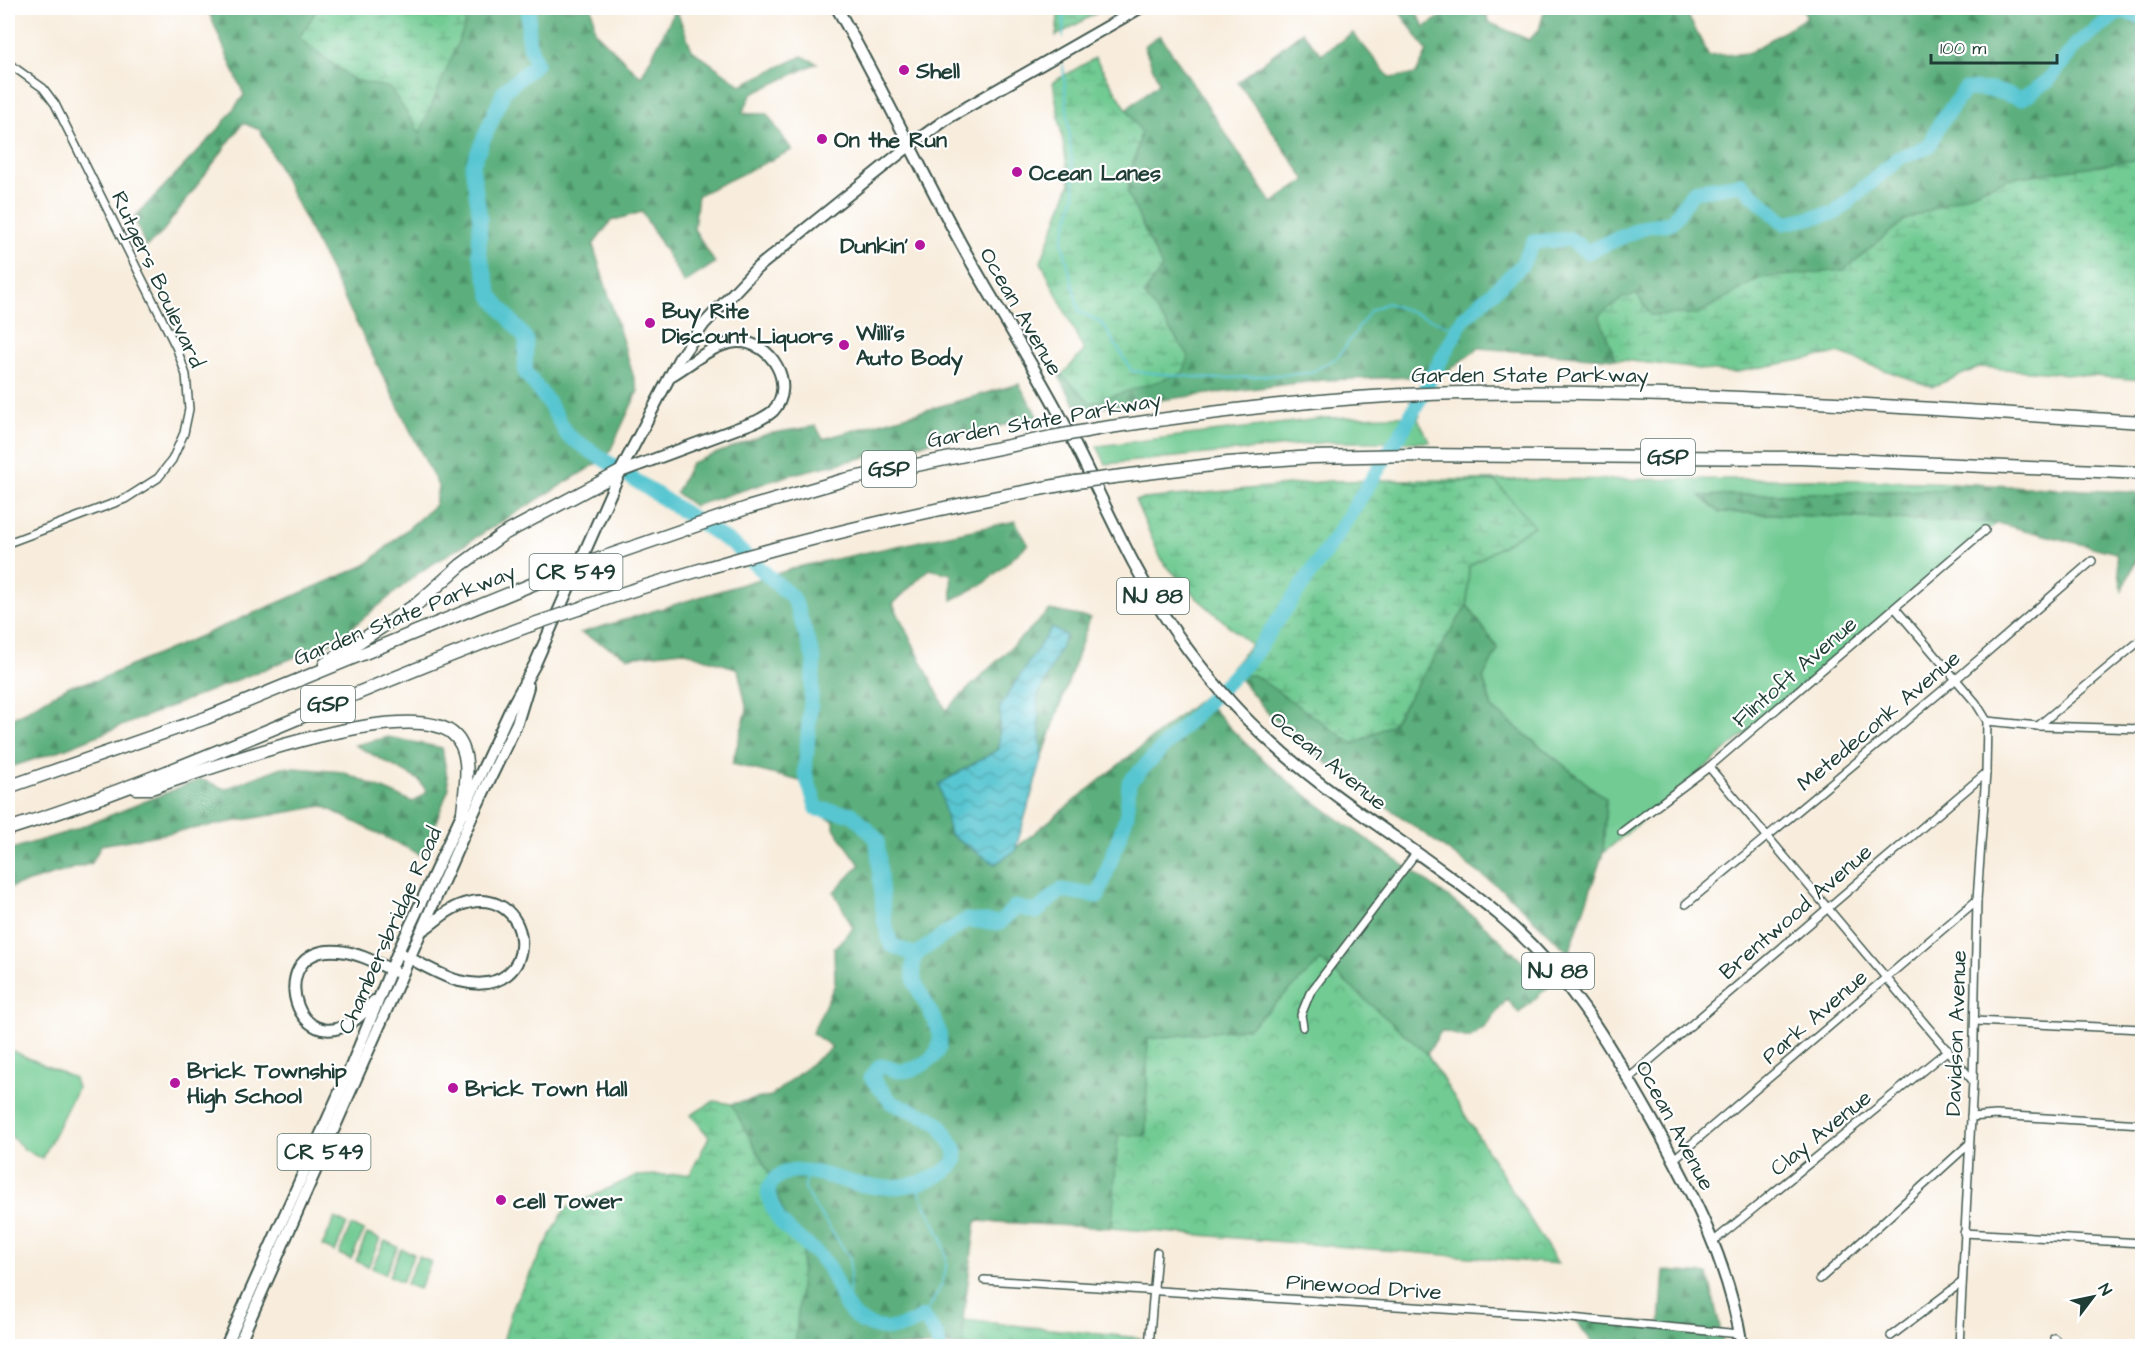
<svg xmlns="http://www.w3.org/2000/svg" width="2150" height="1354" font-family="'Architects Daughter',sans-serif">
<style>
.grass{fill:#71cb93;stroke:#488464;stroke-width:1.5}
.forest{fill:url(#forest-firs);stroke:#3e7658;stroke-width:1.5}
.wetland{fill:url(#wetland-marsh);stroke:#488464;stroke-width:1.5}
.park{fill:url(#park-crowns);stroke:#488464;stroke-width:1.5}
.water{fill:url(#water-waves);stroke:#3c8282;stroke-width:1.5}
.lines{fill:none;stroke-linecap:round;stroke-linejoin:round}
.stream{stroke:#59c6d1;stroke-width:2}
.river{stroke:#59c6d1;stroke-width:15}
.minor-casing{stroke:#40574d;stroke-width:10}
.primary-casing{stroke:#40574d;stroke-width:14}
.motorway-casing{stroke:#40574d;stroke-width:15}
.minor{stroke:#fff;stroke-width:7}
.primary{stroke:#fff;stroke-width:10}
.motorway{stroke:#fff;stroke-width:12}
.motorway-bridge-casing{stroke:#40574d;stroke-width:15;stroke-linecap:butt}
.motorway-bridge{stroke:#fff;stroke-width:12}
.poi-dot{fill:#b5179e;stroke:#fff;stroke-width:2}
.labels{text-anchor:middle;stroke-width:4.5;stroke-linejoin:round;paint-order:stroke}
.shield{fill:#fff;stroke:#627771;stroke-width:1.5}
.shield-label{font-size:21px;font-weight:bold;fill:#1f3d34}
.poi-label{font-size:22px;font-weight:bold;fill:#1f3d34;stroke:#fff;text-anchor:start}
.street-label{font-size:22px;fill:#1f3d34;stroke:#fff}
</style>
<defs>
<pattern id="forest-firs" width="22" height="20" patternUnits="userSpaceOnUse" patternTransform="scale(1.5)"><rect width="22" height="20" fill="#5caf7d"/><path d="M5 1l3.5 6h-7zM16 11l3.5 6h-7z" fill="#4b9067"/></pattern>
<pattern id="wetland-marsh" width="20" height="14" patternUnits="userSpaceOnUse" patternTransform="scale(1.5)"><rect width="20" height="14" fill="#71cb93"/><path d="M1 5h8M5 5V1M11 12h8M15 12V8" fill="none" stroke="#5ca679"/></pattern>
<pattern id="park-crowns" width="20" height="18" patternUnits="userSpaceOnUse" patternTransform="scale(1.5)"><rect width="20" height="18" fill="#71cb93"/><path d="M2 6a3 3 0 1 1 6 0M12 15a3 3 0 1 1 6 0" fill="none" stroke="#5ca679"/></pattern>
<pattern id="water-waves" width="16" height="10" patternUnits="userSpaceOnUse" patternTransform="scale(1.5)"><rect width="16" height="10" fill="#59c6d1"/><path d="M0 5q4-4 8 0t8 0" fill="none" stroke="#49a2aa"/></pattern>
</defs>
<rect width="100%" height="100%" fill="#fff"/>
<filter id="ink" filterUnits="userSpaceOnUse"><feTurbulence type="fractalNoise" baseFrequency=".0167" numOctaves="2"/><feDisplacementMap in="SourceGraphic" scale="12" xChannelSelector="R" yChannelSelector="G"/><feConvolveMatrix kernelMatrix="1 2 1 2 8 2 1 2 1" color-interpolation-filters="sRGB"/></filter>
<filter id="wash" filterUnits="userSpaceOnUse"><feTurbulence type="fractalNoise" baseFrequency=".008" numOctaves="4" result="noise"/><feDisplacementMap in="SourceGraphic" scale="24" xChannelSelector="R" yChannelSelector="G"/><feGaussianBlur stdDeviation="1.35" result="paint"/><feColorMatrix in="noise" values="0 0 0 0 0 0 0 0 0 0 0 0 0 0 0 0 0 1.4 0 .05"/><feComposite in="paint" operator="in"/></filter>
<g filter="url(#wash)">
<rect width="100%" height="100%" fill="#f8eddd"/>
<g class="grass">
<path d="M1420 415 1418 419 1430 442H1328L1106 464 1097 446 1326 418Z"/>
<path d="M1816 479 1953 483 1944 490 1701 496 1719 512 1997 523 1603 853 1606 799 1492 708 1483 678 1498 649 1467 605 1469 566 1533 526 1403 480Z"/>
<path d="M8 1049 74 1078 77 1088 42 1159 25 1150 8 1133Z"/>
<path d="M335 1218 347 1224 335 1252 322 1246Z"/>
<path d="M351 1226 364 1231 351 1259 339 1254Z"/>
<path d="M367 1234 380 1239 368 1267 356 1261Z"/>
<path d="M385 1241 398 1247 385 1274 372 1268Z"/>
<path d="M401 1249 414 1254 402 1282 389 1276Z"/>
<path d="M419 1256 431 1262 419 1289 406 1284Z"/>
</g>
<g class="forest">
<path d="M207 8H318L299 38 354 80 390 88 465 24 459 8H592L595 32 641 77 676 9 692 50 741 85 802 56 817 63 752 94 742 113 767 114 792 150 698 195 694 229 715 263 684 283 642 212 611 221 593 245 638 391 604 464 599 462 421 571 343 635V638L56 752 8 768V721L69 686 98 680 366 565 435 505 438 486 260 130 243 123 161 234 146 247 134 218 218 130 244 95Z"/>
<path d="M1397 8H1413L1425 27 1453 8H1486L1488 22 1529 40 1539 30 1545 8H1684L1709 56 1749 53 1807 17 1802 8H2142V159L2007 179 1905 220 1844 270 1760 278 1698 314 1650 315 1637 295 1599 315 1615 359 1479 348 1441 376 1323 380 1078 410 1059 376 1062 375 1091 403 1144 294 1162 268 1127 192 1141 133 1127 109 1159 83 1144 46 1160 35 1272 203 1306 180 1238 82 1302 32 1321 54 1353 33 1390 78 1416 74 1427 51Z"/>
<path d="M1019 384 1038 417 793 474 694 506 676 493 691 463 767 434 816 426 823 439Z"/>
<path d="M1953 483 2142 493V548L2122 591 2116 553 1997 523 1719 512 1700 496 1944 490Z"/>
<path d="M1015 521 1028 544 985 583 952 600 951 574 929 569 893 604 946 710 1050 610 1090 618 1042 759 1037 698 1066 635 1000 705 999 749 939 784 996 864 1203 697C1278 791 1387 847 1479 921 1503 941 1525 965 1548 987L1519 1013 1507 999 1485 1027 1469 1038 1441 1031 1427 1054 1321 961 1249 1028 1148 1039 1146 1137 1118 1136 1112 1228 976 1221 963 1320 964 1344 968 1346H795L803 1250 783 1211 769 1173 731 1104 771 1096 832 1047 812 1033 835 984 834 948 853 928 834 892 860 865 834 828V821L827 818 804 782 732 764 747 710 738 669 683 651 628 657 581 633 802 566Z"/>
<path d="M1467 605 1498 649 1483 678 1492 708 1606 799 1603 853 1569 953 1504 891 1329 765 1268 713 1237 675H1254L1354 744 1392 724Z"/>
<path d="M388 737 442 748 449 788 423 856 323 806 101 845 92 863 8 888V850L71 831 201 779 225 789 282 767 343 772 413 802 427 792 419 780 355 745Z"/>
<path d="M1664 1271 1708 1274 1724 1346H1595L1574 1318 1660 1324Z"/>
</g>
<g class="wetland">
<path d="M318 8H459L466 23 420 133 390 88 354 80 299 38Z"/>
<path d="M1059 8H1105L1056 36Z"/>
<path d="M1095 58 1141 132 1127 192 1162 268 1144 294 1189 356 1183 373 1091 403 1062 375 1084 351 1041 262 1070 184 1053 82Z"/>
<path d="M2142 159V380L1980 367 1932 387 1838 353 1732 373 1615 359 1599 315 1623 298 1637 294 1650 315 1698 314 1760 278 1844 270 1905 220 2007 179Z"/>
<path d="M1403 480 1416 484 1495 481 1534 526 1469 566 1467 605 1392 724 1353 744 1254 675H1237L1231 668 1251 645 1198 599 1162 561 1135 500 1330 481Z"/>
<path d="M714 1101 731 1104 769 1173 783 1211 803 1250 795 1346H502L513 1305 565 1209 635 1176 690 1174 709 1137 691 1115Z"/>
<path d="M963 1320 1140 1338V1346H968L964 1344Z"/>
</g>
<path class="park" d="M1321 961 1427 1054 1558 1264 1112 1228 1118 1135 1146 1136 1148 1039 1249 1028Z"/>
<path class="water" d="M1051 628 1066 635 1037 698 1042 759 1015 851 995 864 950 835 939 784 999 749 1000 706Z"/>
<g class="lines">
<g class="stream">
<path d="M1063 37 1064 8"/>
<path d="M1063 65 1075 195 1062 241 1079 311 1102 323 1132 371 1215 379 1310 373 1338 357 1371 310 1387 303 1457 329"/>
<path d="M806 1171 805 1188 808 1196 850 1258 849 1309"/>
<path d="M917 1184C921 1201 929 1211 936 1226 956 1263 944 1285 923 1317"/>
</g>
<g class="river">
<path d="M529 8 528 40 536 64 504 91 472 166 480 218 479 252 491 296 526 339 525 372 548 402 568 436 735 546 794 599 814 660 805 773 817 809 852 814 877 839 884 920 891 945 915 955"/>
<path d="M915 955 966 920 1000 923 1015 907 1036 912 1061 890 1098 896 1127 815 1129 782 1253 656 1335 538 1404 428 1463 319 1521 266 1534 242 1570 239 1587 252 1647 226 1671 223 1694 191 1741 184 1784 223 1835 213 1899 158 1928 147 1939 125 1965 89 1993 90 2021 99 2048 81 2076 45 2120 11 2142 17"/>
<path d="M915 955C912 965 912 972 915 982 922 1004 958 1041 928 1061 921 1066 911 1071 902 1071 895 1072 888 1066 880 1066L871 1077 892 1103 930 1118 940 1125 956 1151 955 1162C933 1187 888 1191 857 1184 834 1179 788 1157 771 1184 764 1193 773 1209 778 1218 787 1233 811 1245 824 1261 834 1274 837 1288 844 1302 861 1333 897 1335 923 1317L937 1336 939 1346"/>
</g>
</g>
</g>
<g filter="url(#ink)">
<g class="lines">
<g class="minor-casing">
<g id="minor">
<path d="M8 63 43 88 55 104 177 349 186 375 189 409 184 433 172 460 158 478 125 499 8 543"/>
<path d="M1895 608 1976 703 1987 721 2038 726 2142 729"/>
<path d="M2038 726 2142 639"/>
<path d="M1709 767 1973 1081"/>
<path d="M1622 832 1709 767 1985 530"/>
<path d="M1686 904 1955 680 2092 561"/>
<path d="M1975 1021 2142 1029"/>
<path d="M1303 1027 1301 1015 1310 993 1416 853"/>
<path d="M1629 1078 1986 773"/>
<path d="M1971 1117 1996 1115 2142 1124"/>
<path d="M1674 1159 1977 900"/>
<path d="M1964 1233 2142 1243"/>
<path d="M1714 1241 1948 1050"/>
<path d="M1820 1279 1969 1144"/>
<path d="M984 1280 1539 1315 1740 1334"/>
<path d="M1891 1336 1961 1283"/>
<path d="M2054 1338 2062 1346"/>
<path d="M1149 1346 1157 1252"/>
<path d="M1959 1346 1973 1081 1977 900 1986 773 1987 721"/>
</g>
</g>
<g class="primary-casing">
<g id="primary">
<path d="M837 8C880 84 918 164 960 242 993 302 1031 360 1063 421 1100 491 1130 568 1176 633 1204 673 1237 712 1274 745 1343 808 1427 854 1498 914 1567 972 1607 1040 1651 1118 1692 1191 1729 1263 1742 1346"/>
<path d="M620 472 757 421C762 418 769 415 773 411 797 385 771 340 737 342 713 344 692 363 672 375"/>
<path d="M404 955C421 964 441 976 459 981 549 1003 535 875 458 906 445 911 435 922 424 929"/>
<path d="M374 1001C301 1090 256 943 339 951 359 953 377 963 396 972"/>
<path d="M226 1346 350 1069 398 952 511 708 535 664 620 472 679 359 704 324 757 268 909 146 948 118 1140 8"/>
<path d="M238 1346 472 816 517 723 528 687"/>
</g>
</g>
<g class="motorway-casing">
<g id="motorway">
<path d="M1097 429C1218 411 1341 395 1464 393 1690 389 1917 409 2142 422"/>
<path d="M1114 477 1228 463 1312 457 1414 455 1801 458 2142 473"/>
<path d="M602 558 747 508 844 480 1052 437"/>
<path d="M581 608C628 590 676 577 724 563 840 529 957 504 1076 482"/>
<path d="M325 664 417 604 461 565 502 535 620 472"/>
<path d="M8 787 206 718 555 575"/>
<path d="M136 788H151C207 769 404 696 452 733 474 750 465 789 463 812"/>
<path d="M8 829C186 773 353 689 528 626"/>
</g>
</g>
<use href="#minor" class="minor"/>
<use href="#primary" class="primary"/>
<use href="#motorway" class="motorway"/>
<g class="motorway-bridge-casing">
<g id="motorway-bridge">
<path d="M1052 437 1097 429"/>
<path d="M1076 482 1114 477"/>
<path d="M555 575 602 558"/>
<path d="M528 626 581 608"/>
</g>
</g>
<use href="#motorway-bridge" class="motorway-bridge"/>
</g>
</g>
<g class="poi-dot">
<circle cx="904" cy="70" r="6"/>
<circle cx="822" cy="139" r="6"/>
<circle cx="1017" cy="172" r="6"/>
<circle cx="920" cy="245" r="6"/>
<circle cx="650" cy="323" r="6"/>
<circle cx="844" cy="345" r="6"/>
<circle cx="175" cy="1083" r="6"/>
<circle cx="453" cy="1088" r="6"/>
<circle cx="501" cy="1200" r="6"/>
</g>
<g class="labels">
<g class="shield">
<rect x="1641" y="439" width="54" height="36" rx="4.5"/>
<rect x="862" y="451" width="54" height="36" rx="4.5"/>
<rect x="529.5" y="554" width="93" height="36" rx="4.5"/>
<rect x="1117" y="578" width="72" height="36" rx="4.5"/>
<rect x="301" y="686" width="54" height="36" rx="4.5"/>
<rect x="1522" y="953" width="72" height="36" rx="4.5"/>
<rect x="277.5" y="1134" width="93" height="36" rx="4.5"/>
</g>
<g class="shield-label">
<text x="1668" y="464">GSP</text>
<text x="889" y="476">GSP</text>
<text x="576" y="579">CR 549</text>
<text x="1153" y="603">NJ 88</text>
<text x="328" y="711">GSP</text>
<text x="1558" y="978">NJ 88</text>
<text x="324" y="1159">CR 549</text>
</g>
<g class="poi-label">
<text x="916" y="78">Shell</text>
<text x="834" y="147">On the Run</text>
<text x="1029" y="180">Ocean Lanes</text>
<text x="908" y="253" text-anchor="end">Dunkin'</text>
<text x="662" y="318">Buy Rite<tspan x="662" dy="25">Discount Liquors</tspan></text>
<text x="856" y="340">Willi's<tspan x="856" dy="25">Auto Body</tspan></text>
<text x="187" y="1078">Brick Township<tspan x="187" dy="25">High School</tspan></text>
<text x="465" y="1096">Brick Town Hall</text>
<text x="513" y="1208">cell Tower</text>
</g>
<g class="street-label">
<text transform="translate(159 279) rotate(65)" y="8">Rutgers Boulevard</text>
<text transform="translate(1022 311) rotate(60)" y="8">Ocean Avenue</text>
<text x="1530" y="382">Garden State Parkway</text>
<text transform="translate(1044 419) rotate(-10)" y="8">Garden State Parkway</text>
<text transform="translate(404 614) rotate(-22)" y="8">Garden State Parkway</text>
<text transform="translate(1794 671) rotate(-41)" y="8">Flintoft Avenue</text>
<text transform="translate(1878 720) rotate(-40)" y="8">Metedeconk Avenue</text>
<text transform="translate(1329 760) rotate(39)" y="8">Ocean Avenue</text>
<text transform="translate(1795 911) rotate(-41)" y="8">Brentwood Avenue</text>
<text transform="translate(389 930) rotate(-66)" y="8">Chambersbridge Road</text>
<text transform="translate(1814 1016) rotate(-41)" y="8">Park Avenue</text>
<text transform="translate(1955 1033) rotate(-88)" y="8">Davidson Avenue</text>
<text transform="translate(1676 1125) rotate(62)" y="8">Ocean Avenue</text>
<text transform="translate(1820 1132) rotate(-39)" y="8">Clay Avenue</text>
<text transform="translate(1364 1286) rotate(4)" y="8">Pinewood Drive</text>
</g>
</g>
<rect width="2150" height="1354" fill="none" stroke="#fff" stroke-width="30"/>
<g transform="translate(2093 1297) rotate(58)" stroke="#ffffff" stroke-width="4.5" paint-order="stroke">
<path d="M0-4.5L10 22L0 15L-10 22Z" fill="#1f3d34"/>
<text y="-9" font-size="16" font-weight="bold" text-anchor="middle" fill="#1f3d34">N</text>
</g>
<path d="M1931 54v9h126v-9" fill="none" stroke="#1f3d34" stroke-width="3"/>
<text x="1940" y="54" font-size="18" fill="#1f3d34" stroke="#ffffff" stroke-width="4.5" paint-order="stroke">100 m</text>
</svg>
